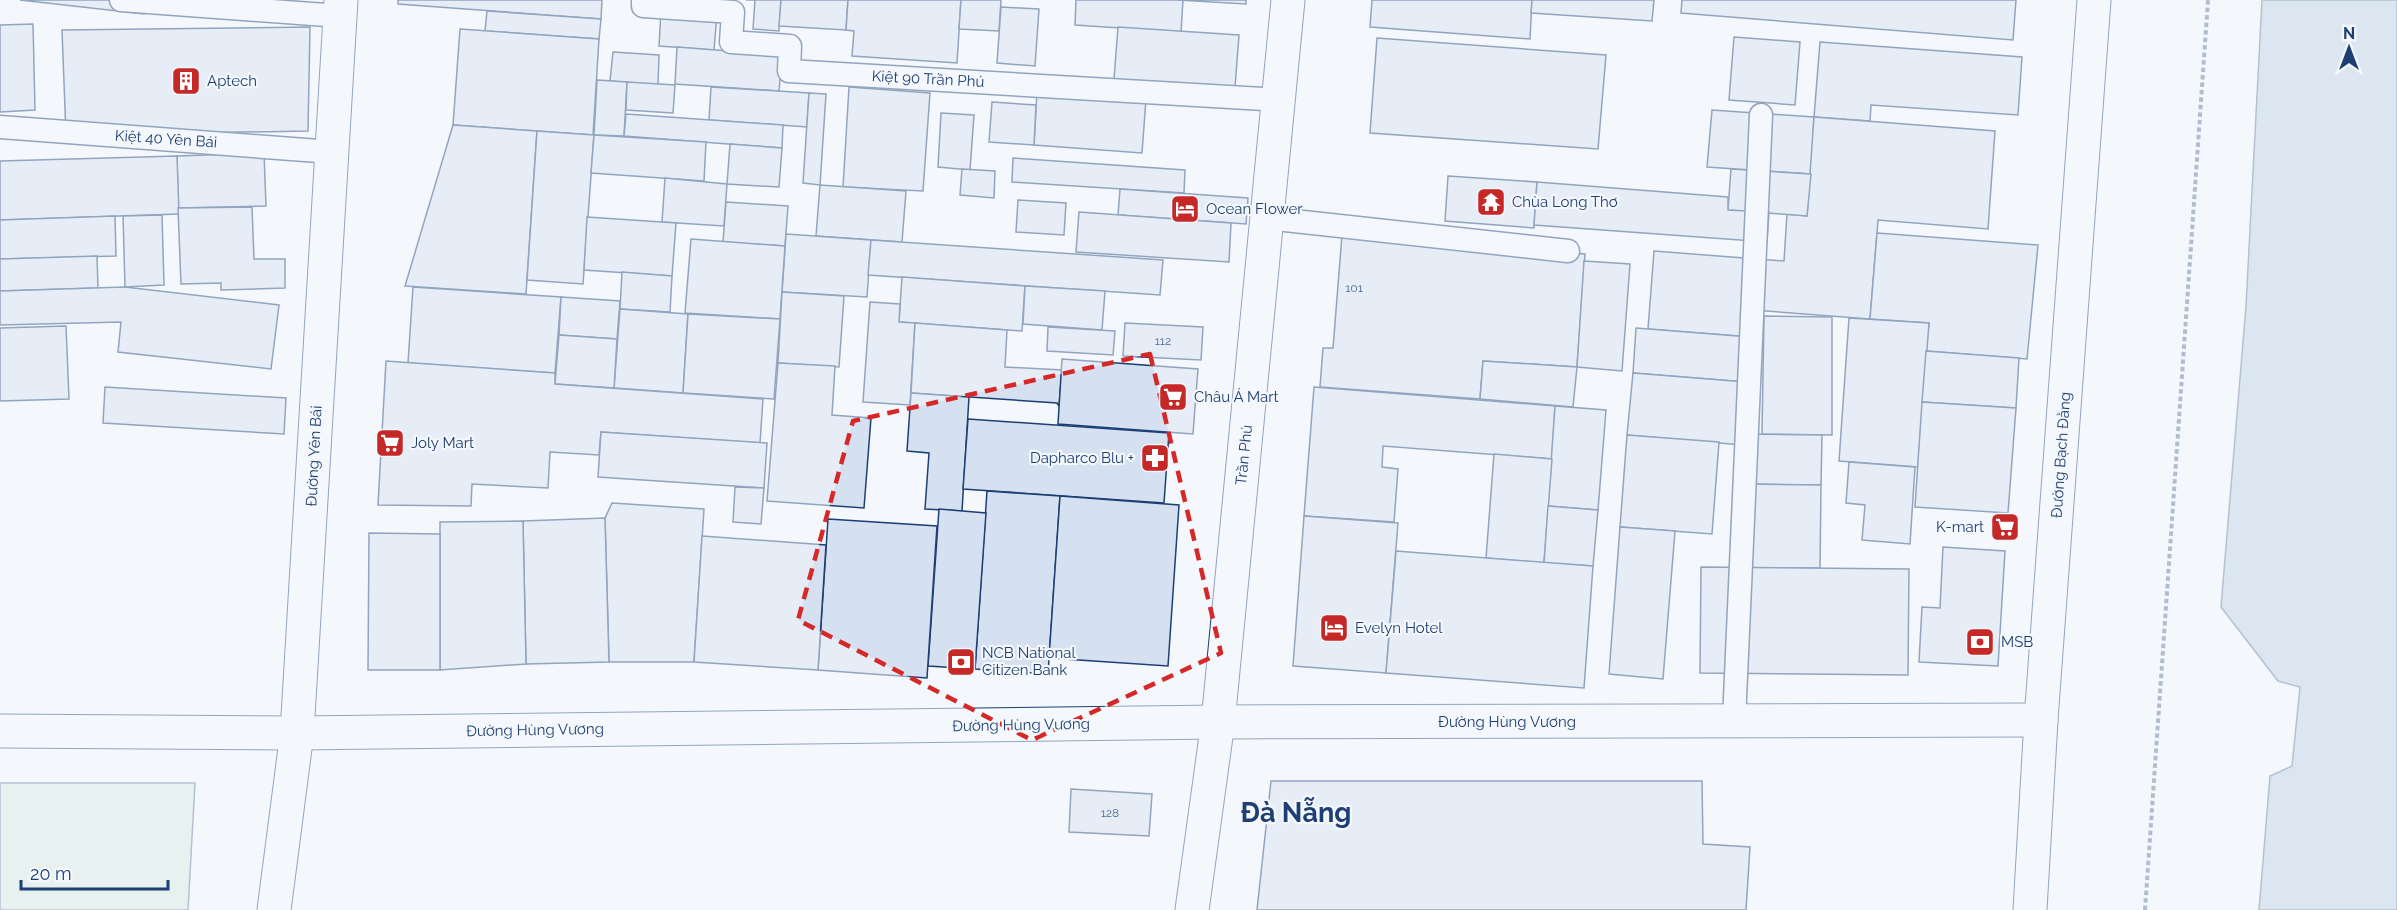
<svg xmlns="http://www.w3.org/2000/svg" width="2397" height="910" font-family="Raleway,sans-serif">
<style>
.green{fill:#d7e8df;stroke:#687fa3;stroke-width:1.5}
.water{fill:#bed0e5;stroke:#687fa3;stroke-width:1.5}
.building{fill:#d5e0f0;stroke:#1d3f73;stroke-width:1.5}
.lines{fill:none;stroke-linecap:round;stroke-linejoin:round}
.service-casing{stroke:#1d3f73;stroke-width:25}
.minor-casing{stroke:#1d3f73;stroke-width:35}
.tertiary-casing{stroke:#1d3f73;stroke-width:35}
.primary-casing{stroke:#1d3f73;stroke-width:35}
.path{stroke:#5e769c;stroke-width:4;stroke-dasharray:4.5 3;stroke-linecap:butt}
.service{stroke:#f4f7fb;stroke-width:22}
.minor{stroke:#f4f7fb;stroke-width:33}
.tertiary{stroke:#f4f7fb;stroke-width:33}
.primary{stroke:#f4f7fb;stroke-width:33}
.marked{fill:none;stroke:#d62828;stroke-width:4.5;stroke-dasharray:12 8;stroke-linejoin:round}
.labels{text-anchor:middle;stroke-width:4.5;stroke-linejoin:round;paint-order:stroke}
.number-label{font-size:12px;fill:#4b6792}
.street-label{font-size:15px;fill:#1d3f73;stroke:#f4f7fb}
.poi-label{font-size:15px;fill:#1d3f73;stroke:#f4f7fb;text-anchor:start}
.town-label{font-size:27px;font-weight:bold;fill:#1d3f73;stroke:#f4f7fb}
</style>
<rect width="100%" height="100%" fill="#f4f7fb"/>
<path class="green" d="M0 783H195L188 910H0Z"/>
<path class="water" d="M2262 0H2397V910H2259L2270 776 2292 766 2300 687 2278 681 2221 607 2246 306Z"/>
<g class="building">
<path d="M20 0H145L144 14Z"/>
<path d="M398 0H602L601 19 398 4Z"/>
<path d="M746 0H781L779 31 753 29 755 0Z"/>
<path d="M781 0H848L846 30 779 26Z"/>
<path d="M848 0H961L957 63 852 56 854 31 846 30Z"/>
<path d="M961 0H1001L999 31 959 29Z"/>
<path d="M1076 0H1183L1181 32 1075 25Z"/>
<path d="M1178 0H1246V4Z"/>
<path d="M1372 0H1532L1530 39 1370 27Z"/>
<path d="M1532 0H1654L1652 21 1531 13Z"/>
<path d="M1682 0H2016L2013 40 1681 13Z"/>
<path d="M1001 7 1039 9 1035 66 997 63Z"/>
<path d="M487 11 601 19 599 39 485 31Z"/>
<path d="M661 11 717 14 714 50 659 46Z"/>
<path d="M33 24 35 110 0 112V25Z"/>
<path d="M310 27 308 131 66 135 62 30Z"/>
<path d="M1118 27 1239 35 1235 87 1114 79Z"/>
<path d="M460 29 599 39 593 135 453 125Z"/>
<path d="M1734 37 1800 42 1795 105 1729 100Z"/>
<path d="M1377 38 1606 55 1598 149 1370 133Z"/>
<path d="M1820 42 2022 57 2018 115 1871 105 1870 121 1814 117Z"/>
<path d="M677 47 782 55 779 91 675 84Z"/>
<path d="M613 52 659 55 658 85 610 81Z"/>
<path d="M597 80 627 82 624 136 594 135Z"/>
<path d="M627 82 675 85 673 113 626 110Z"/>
<path d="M711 87 809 93 807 127 709 120Z"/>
<path d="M849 87 930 93 923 191 843 187Z"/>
<path d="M1037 92 1146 99 1142 153 1034 145Z"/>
<path d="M809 93 826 94 820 185 803 183Z"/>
<path d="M992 102 1036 105 1034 145 989 142Z"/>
<path d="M1712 110 1814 117 1811 174 1707 167Z"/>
<path d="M941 113 974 115 970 170 938 167Z"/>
<path d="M626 114 783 125 782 148 624 136Z"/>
<path d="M1814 117 1995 131 1988 229 1878 220 1870 319 1753 310 1757 259 1784 261 1787 214 1807 216Z"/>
<path d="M453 125 537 131 526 294 405 286Z"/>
<path d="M537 131 594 135 583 284 527 280Z"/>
<path d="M594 135 706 142 704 181 591 173Z"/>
<path d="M730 144 782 148 779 187 727 184Z"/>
<path d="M264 153 266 206 178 208 177 156Z"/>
<path d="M177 156 179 214 0 220V161Z"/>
<path d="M1013 158 1185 170 1184 193 1012 182Z"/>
<path d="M962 169 995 171 994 198 960 195Z"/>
<path d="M1731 169 1811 174 1807 216 1728 210Z"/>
<path d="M1448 176 1537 182 1534 228 1445 221Z"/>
<path d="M665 178 727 184 724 226 662 222Z"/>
<path d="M1537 182 1728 197V210L1769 212 1767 242 1534 225Z"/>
<path d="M820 185 906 191 902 242 816 236Z"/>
<path d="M1120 189 1248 198 1246 224 1118 215Z"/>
<path d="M1018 200 1066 203 1064 235 1016 232Z"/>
<path d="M726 202 788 206 785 246 723 242Z"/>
<path d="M252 207 254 259H285V288L221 290V283L181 284 178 208Z"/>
<path d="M1079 212 1231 223 1229 262 1076 252Z"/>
<path d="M162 215 164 285 125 287 123 216Z"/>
<path d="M115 216 116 256 0 259V220Z"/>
<path d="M587 217 676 223 672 276 584 270Z"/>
<path d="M1877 233 2038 245 2027 359 1926 351 1929 323 1870 319Z"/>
<path d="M786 234 871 240 867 297 782 292Z"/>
<path d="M1342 235 1585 254 1577 367 1483 361 1480 399 1320 387 1323 348H1333Z"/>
<path d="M691 239 785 246 780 319 685 313Z"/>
<path d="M871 240 1163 260 1160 295 868 275Z"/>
<path d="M1654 251 1757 259 1751 337 1648 329Z"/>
<path d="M97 256 98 288 0 291V259Z"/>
<path d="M1584 261 1630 264 1622 371 1577 367Z"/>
<path d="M622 272 672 276 670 312 620 309Z"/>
<path d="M902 277 1025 286 1022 331 899 322Z"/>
<path d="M1025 286 1105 291 1102 330 1023 324Z"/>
<path d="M125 287 279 305 271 369 118 352 121 322 0 325V291Z"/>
<path d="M413 287 561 297 555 373 408 363Z"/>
<path d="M782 292 844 296 839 367 778 363Z"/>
<path d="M561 297 620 301 617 339 559 335Z"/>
<path d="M870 302 900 304 899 322 915 323 910 405 863 402Z"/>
<path d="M620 309 688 314 683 393 614 388Z"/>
<path d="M688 314 780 319 774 399 683 393Z"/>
<path d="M1764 316 1832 317V435L1762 434Z"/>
<path d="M1849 318 1929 323 1918 467 1839 461Z"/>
<path d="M915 323 1007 330 1005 367 1062 370 1059 406 1057 403 911 393Z"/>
<path d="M1125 323 1203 327 1201 360 1123 356Z"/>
<path d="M66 326 69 399 0 401V328Z"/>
<path d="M1048 327 1115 331 1113 355 1047 351Z"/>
<path d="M1636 328 1750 337 1746 382 1633 373Z"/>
<path d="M559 335 617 339 614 388 555 384Z"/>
<path d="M1926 351 2019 358 2016 408 1922 402Z"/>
<path d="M1062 359 1198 369 1193 434 1058 424Z"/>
<path d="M386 361 555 373V384L763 399 760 443 601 432 599 455 550 452 548 488 472 484 471 506 378 505Z"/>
<path d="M1483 361 1577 367 1573 407 1480 399Z"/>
<path d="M778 363 835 366 832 415 871 418 864 508 767 501Z"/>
<path d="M1633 373 1746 382 1742 445 1627 435Z"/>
<path d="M105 387 286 398 284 434 103 423Z"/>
<path d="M1314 387 1555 406 1552 459 1383 446 1382 467 1398 469 1394 522 1304 516Z"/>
<path d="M911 393 969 397 962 511 925 509 929 453 907 451Z"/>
<path d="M1922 402 2016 408 2008 513 1915 507Z"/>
<path d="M1555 406 1606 410 1598 510 1548 506Z"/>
<path d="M968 419 1169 433 1164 503 963 489Z"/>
<path d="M601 432 767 443 764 488 598 477Z"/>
<path d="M1746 434 1822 435 1821 485 1746 484Z"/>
<path d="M1627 435 1719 442 1712 534 1620 527Z"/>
<path d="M1494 454 1552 459 1544 563 1486 558Z"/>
<path d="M1849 462 1915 467 1910 544 1862 540 1865 505 1846 503Z"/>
<path d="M1746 484 1821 485 1820 568H1746Z"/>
<path d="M735 487 764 488 761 524 733 522Z"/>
<path d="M987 491 1060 496 1048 674 975 669Z"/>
<path d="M1060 496 1179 505 1168 666 1049 658Z"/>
<path d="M612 503 704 509 694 662H609L605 518Z"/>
<path d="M1548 506 1598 510 1593 566 1544 563Z"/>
<path d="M939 509 986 513 975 669 928 666Z"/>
<path d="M1304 516 1398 523 1386 673 1293 666Z"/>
<path d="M605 518 609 662 526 664 523 521Z"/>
<path d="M828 519 937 526 927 678 818 670Z"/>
<path d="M523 521 526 664 440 670V522Z"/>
<path d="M1620 527 1675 531 1663 679 1609 674Z"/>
<path d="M369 533 440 534V670H368Z"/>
<path d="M702 536 826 545 818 670 694 662Z"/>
<path d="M1943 547 2005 551 1998 666 1919 662 1922 607 1940 608Z"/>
<path d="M1396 551 1593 566 1584 688 1386 673Z"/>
<path d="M1701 567 1909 569 1908 675 1700 673Z"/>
<path d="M1271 781H1702L1703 844 1750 847 1746 910H1257Z"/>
<path d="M1071 789 1152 794 1149 836 1069 832Z"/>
</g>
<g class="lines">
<g class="service-casing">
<g id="service">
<path d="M121 0 340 16"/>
<path d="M643 0V6L733 12 731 42 790 46 789 71 1279 100"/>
<path d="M0 127 332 152"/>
<path d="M1267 218 1568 251"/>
<path d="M1734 721 1761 115"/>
</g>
</g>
<g class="minor-casing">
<path id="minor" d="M274 910 297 733 341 0"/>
</g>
<g class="tertiary-casing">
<path id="tertiary" d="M0 731 297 733 1218 722 2041 720"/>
</g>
<g class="primary-casing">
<g id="primary">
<path d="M1192 910 1218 722 1288 0"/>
<path d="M2030 910 2041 720 2094 0"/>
</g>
</g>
<path class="path" d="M2145 910 2208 0"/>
<use href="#service" class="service"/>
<use href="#minor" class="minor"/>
<use href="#tertiary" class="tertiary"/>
<use href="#primary" class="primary"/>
</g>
<path d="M0 0H2397V910H0ZM1150 354 1221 653 1032 740 798 620 853 421Z" fill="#f4f7fb" fill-opacity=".55" fill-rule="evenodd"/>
<path class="marked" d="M1150 354 1221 653 1032 740 798 620 853 421Z"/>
<defs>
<g id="building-square" transform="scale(1.5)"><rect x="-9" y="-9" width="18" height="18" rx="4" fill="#c62828" stroke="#f4f7fb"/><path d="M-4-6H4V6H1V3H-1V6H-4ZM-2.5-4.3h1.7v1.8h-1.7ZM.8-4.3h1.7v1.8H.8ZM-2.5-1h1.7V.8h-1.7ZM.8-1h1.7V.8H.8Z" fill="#fff"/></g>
<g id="temple-square" transform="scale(1.5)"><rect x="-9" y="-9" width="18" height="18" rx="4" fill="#c62828" stroke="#f4f7fb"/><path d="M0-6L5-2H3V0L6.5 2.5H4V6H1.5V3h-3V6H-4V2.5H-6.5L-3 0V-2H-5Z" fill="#fff"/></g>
<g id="hotel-square" transform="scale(1.5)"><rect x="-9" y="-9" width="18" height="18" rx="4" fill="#c62828" stroke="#f4f7fb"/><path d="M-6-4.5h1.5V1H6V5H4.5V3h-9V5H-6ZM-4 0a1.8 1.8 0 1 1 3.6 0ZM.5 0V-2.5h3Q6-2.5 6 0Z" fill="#fff"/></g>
<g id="supermarket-square" transform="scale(1.5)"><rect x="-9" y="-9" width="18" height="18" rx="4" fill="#c62828" stroke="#f4f7fb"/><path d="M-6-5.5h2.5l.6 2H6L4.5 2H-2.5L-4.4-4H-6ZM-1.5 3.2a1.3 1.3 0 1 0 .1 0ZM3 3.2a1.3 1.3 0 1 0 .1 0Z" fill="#fff"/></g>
<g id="pharmacy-square" transform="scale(1.5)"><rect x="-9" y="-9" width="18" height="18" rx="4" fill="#c62828" stroke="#f4f7fb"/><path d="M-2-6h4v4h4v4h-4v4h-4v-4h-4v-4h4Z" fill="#fff"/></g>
<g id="bank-square" transform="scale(1.5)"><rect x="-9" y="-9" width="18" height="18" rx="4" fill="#c62828" stroke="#f4f7fb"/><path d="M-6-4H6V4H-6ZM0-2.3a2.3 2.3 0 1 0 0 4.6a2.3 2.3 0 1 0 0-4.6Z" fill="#fff"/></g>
</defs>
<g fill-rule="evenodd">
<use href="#building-square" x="186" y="81"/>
<use href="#temple-square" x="1491" y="202"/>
<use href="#hotel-square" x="1185" y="209"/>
<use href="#supermarket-square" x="1173" y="397"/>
<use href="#supermarket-square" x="390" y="443"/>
<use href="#pharmacy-square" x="1155" y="458"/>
<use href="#supermarket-square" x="2005" y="527"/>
<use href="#hotel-square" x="1334" y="628"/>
<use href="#bank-square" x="1980" y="642"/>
<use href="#bank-square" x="961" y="662"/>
</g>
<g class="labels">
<g class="number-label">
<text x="1354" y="292">101</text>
<text x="1163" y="345">112</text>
<text x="1110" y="817">128</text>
</g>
<g class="street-label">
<text transform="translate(928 79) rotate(3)" y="5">Kiệt 90 Trần Phú</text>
<text transform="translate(166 139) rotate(4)" y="5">Kiệt 40 Yên Bái</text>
<text transform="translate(1244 455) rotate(-84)" y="5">Trần Phú</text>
<text transform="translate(2061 455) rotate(-86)" y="5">Đường Bạch Đằng</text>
<text transform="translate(314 456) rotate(-87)" y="5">Đường Yên Bái</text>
<text x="1507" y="727">Đường Hùng Vương</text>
<text transform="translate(1021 725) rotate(-1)" y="5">Đường Hùng Vương</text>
<text transform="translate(535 730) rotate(-1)" y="5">Đường Hùng Vương</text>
</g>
<g class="poi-label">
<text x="207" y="86">Aptech</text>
<text x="1512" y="207">Chùa Long Thơ</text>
<text x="1206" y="214">Ocean Flower</text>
<text x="1194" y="402">Châu Á Mart</text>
<text x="411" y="448">Joly Mart</text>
<text x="1134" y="463" text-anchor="end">Dapharco Blu +</text>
<text x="1984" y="532" text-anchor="end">K-mart</text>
<text x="1355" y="633">Evelyn Hotel</text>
<text x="2001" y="647">MSB</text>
<text x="982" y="658">NCB National<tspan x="982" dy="17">Citizen Bank</tspan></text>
</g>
<g class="town-label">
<text x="1296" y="822">Đà Nẵng</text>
</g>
</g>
<g transform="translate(2349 48)" stroke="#f4f7fb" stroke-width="4.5" paint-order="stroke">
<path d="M0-4.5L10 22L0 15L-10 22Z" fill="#1d3f73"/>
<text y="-9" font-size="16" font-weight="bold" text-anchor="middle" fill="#1d3f73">N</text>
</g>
<path d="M21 880v9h147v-9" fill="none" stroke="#1d3f73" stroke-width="3"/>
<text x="30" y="880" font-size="18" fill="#1d3f73" stroke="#f4f7fb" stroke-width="4.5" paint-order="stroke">20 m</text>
</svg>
